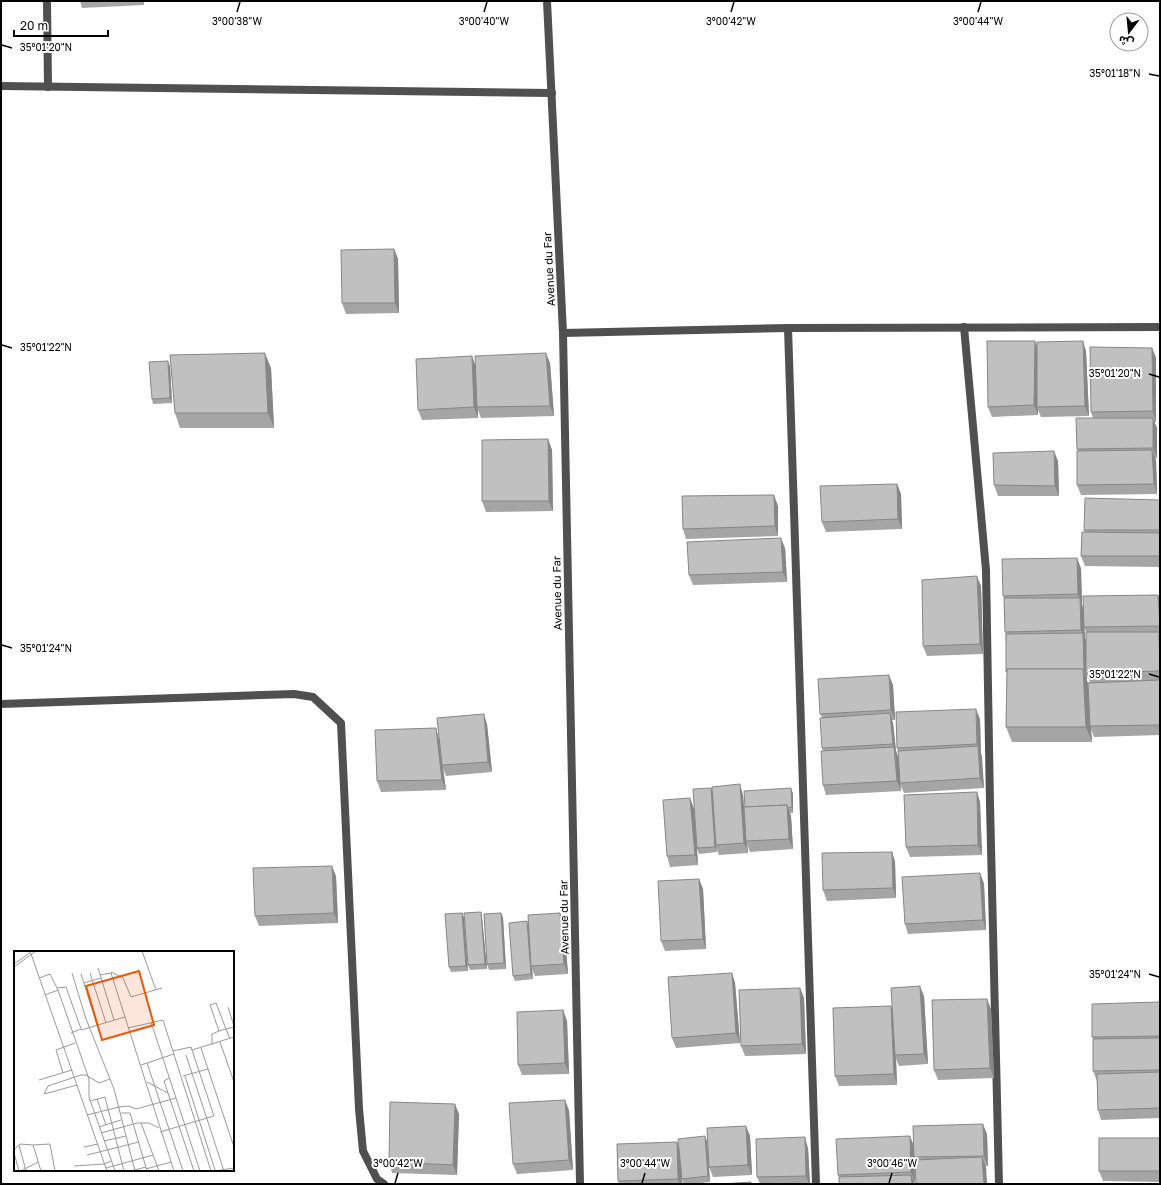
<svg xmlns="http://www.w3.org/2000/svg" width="1161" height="1185" font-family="'Golos Text','Noto Sans Arabic',sans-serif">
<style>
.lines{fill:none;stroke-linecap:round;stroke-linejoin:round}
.minor{stroke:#505050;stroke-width:8}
.wall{fill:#a5a5a5;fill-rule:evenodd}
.shaded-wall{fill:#868686}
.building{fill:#c0c0c0;stroke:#868686}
.ticks{fill:none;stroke:#000;stroke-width:1.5}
.labels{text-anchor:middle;stroke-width:4;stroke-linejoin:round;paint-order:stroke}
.street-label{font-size:11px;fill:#000;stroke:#fff}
.inset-road{fill:none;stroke:#999;stroke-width:1}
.view{fill:#e8590c;fill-opacity:0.15;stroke:#e8590c;stroke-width:2}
.inset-edge{fill:none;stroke:#000;stroke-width:2}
.ticks-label{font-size:10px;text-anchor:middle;fill:#000;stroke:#fff;stroke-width:4;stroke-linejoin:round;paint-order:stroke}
</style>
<rect width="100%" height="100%" fill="#fff"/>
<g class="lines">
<g class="minor">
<path d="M47 1 48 87"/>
<path d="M547 1 563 333 580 1184"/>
<path d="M1 86 552 93"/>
<path d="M964 327 986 570 990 804 999 1184"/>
<path d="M788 328 816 1184"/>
<path d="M563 333 788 328 1160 327"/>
<path d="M1 704 294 694 313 697 341 723 359 1109 363 1151 377 1179 384 1184"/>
</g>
</g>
<g class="wall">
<path d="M80 1H144V5L82 8Z"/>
<path d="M394 249 398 259 399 313 346 314 342 303Z"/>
<path d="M1037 347 1086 351 1089 416 1041 417 1038 410V415L992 417 988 407Z"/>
<path d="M1152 348 1156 358V422H1154L1157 428V458H1155L1156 460 1157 494 1081 495 1077 485 1078 451 1077 449 1093 418 1091 412Z"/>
<path d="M550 363 554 416 481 418 478 410V418L422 420 418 410 475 365Z"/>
<path d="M170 366 172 403 153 404 152 399Z"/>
<path d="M271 368 274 428H180L175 413Z"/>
<path d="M548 439 552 450 553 511 486 512 482 501Z"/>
<path d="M1058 461 1059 496H998L994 485Z"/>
<path d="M897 484 901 494 902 529 826 532 822 522Z"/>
<path d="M1160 500V567L1085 566 1081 556 1085 532 1084 530Z"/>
<path d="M778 506V536L686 539 683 529Z"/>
<path d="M785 548 787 582 693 585 689 575Z"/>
<path d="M1081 568 1082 604 1083 608 1158 595 1160 600V735L1094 737 1091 729 1092 742H1012L1006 727 1007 673 1004 598 1003 596ZM1083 608 1084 627 1086 632V641L1085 638ZM1087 676 1090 682 1088 683 1087 680Z"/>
<path d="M981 586 983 654 927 656 923 646Z"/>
<path d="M893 685 895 720H892L893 723 896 751 898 757V751L897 748 980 719 981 755 984 788 904 793 900 784 901 791 826 795 823 785V751L822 748V717L820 714Z"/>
<path d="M487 724 492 772 446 776 443 768 446 790 381 792 377 781 439 739Z"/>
<path d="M711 788 712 790 743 795 744 807 791 788 793 794V813H790L791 816 793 849 750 852 747 844 748 853 719 855 716 847 717 852 699 854 697 849 698 865 670 867 667 856 690 798 694 809 697 841Z"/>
<path d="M977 792 980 802 982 855 910 857 906 847Z"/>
<path d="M892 852 895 862 896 898 827 901 823 890Z"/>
<path d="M980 873 984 884 986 930 908 934 905 924Z"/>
<path d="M336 876 338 923 259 926 255 916Z"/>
<path d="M699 879 703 889 706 949 665 951 661 941Z"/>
<path d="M481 912 482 918 487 969 470 970 468 965Z"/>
<path d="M462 913 464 918 468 971 451 972 449 967Z"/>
<path d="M501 913 503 918 506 969 489 970 487 964Z"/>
<path d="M564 924 568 974 535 976 532 969 533 979 515 981 513 976 529 925Z"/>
<path d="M732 973 735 983 740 1043 676 1048 672 1038Z"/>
<path d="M800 988 804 998 806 1054 745 1056 741 1046Z"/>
<path d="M924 996 928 1064 899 1066 896 1059 897 1085 839 1086 835 1076 892 1009Z"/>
<path d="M1160 1002V1118L1101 1120 1098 1110 1097 1081 1093 1071V1039L1092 1037Z"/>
<path d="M991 1009 994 1078 938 1080 934 1070Z"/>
<path d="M563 1010 567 1021 569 1074 522 1075 518 1065Z"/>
<path d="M569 1110 573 1170 517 1174 513 1164Z"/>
<path d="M459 1114 457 1175 392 1173 389 1162Z"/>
<path d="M746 1126 750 1136 752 1175 713 1177 709 1167Z"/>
<path d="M987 1134 988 1166H985L987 1184H916L915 1160 914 1158 915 1182 839 1178 838 1175 914 1146Z"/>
<path d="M1160 1138V1182L1103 1181 1099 1171Z"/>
<path d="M707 1141 710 1182 683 1184 682 1179 681 1175 682 1184H619L618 1181 677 1142 679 1148Z"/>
<path d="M808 1148 810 1184H760L757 1177Z"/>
</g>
<g class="shaded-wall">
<path d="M394 249 398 259 399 313 395 303Z"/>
<path d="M1035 341 1039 351 1037 407 1038 410V415L1034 405Z"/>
<path d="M1083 341 1086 351 1089 416 1085 406Z"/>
<path d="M1152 348 1156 358V422L1153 411Z"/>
<path d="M265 353 271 368 274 428 268 413Z"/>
<path d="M546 353 550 363 554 416 550 406Z"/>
<path d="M472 356 476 367 477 407 478 410V418L474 407Z"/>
<path d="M168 361 170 366 172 403 170 398Z"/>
<path d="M1153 418 1157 428V458L1153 448Z"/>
<path d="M548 439 552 450 553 511 549 501Z"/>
<path d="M1152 450 1156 460 1157 494 1154 484Z"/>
<path d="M1054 451 1058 461 1059 496 1055 486Z"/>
<path d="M897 484 901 494 902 529 898 519Z"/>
<path d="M774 495 778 506V536L775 526Z"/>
<path d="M781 538 785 548 787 582 783 572Z"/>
<path d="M1077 558 1081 568 1082 604 1078 594Z"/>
<path d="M977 576 981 586 983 654 980 644Z"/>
<path d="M1158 595 1160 600V627V626Z"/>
<path d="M1080 598 1083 608 1085 638 1087 643 1086 673 1087 675V680L1084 670 1083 635 1081 630Z"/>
<path d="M1083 669 1088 684 1090 726 1091 729 1092 742 1086 727Z"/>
<path d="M889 675 893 685 895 720 891 710Z"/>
<path d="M976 709 980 719 981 755 977 744Z"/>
<path d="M890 713 893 723 896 751 898 757 901 791 897 781 895 750 893 744Z"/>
<path d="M484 714 487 724 492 772 488 762Z"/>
<path d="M436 728 439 739 442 765 443 768 446 790 442 780Z"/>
<path d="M978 746 982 756 984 788 980 778Z"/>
<path d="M740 784 743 795 747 841H746L747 844 748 853 744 843Z"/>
<path d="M711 788 713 793 716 845 717 852 715 847Z"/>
<path d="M791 788 793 794V813L792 807Z"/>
<path d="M977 792 980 802 982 855 978 845Z"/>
<path d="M690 798 694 809 698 865 695 855Z"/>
<path d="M787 805 791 816 793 849 789 839Z"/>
<path d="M892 852 895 862 896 898 893 888Z"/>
<path d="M332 866 336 876 338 923 334 913Z"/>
<path d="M980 873 984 884 986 930 983 920Z"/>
<path d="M699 879 703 889 706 949 703 939Z"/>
<path d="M481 912 482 918 487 969 485 964Z"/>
<path d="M462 913 464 918 468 971 466 966Z"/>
<path d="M501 913 503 918 506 969 504 963Z"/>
<path d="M560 913 564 924 568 974 564 964Z"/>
<path d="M527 921 529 927 531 966 532 969 533 979 531 974Z"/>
<path d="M732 973 735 983 740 1043 736 1033Z"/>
<path d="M920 986 924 996 928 1064 924 1054Z"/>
<path d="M800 988 804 998 806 1054 802 1044Z"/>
<path d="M987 999 991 1009 994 1078 990 1068Z"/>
<path d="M891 1006 895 1016V1055L896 1059 897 1085 894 1074Z"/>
<path d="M563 1010 567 1021 569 1074 565 1063Z"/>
<path d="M565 1100 569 1110 573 1170 569 1160Z"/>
<path d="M455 1104 459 1114 457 1175 453 1165Z"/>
<path d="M983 1124 987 1134 988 1166 984 1156Z"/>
<path d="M746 1126 750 1136 752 1175 748 1165Z"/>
<path d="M705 1136 707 1141 710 1182 708 1176Z"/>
<path d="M910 1136 914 1146 915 1182 911 1172Z"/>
<path d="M805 1137 808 1148 810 1184H809L806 1176Z"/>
<path d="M677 1142 680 1153 682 1184H680L678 1179Z"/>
<path d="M982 1157 986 1167 987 1184H984Z"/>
<path d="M911 1175 915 1184H912Z"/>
</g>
<g class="building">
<path d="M394 249 395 303H342L341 250Z"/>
<path d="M987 341H1035L1034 405 988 407Z"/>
<path d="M1083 341 1085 406 1037 407V342Z"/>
<path d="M1090 347 1152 348 1153 411 1091 412Z"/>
<path d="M265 353 268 413H175L170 355Z"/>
<path d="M546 353 550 406 477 407 475 356Z"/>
<path d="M472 356 474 407 418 410 416 359Z"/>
<path d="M168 361 170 398 152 399 149 362Z"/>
<path d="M1076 418H1153V448L1077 449Z"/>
<path d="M548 439 549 501H482V440Z"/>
<path d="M1152 450 1154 484 1077 485V451Z"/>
<path d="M1054 451 1055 486 994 485 993 453Z"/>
<path d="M897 484 898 519 822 522 820 486Z"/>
<path d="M774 495 775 526 683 529 682 496Z"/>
<path d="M1085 498 1160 500V530H1084Z"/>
<path d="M1082 532 1160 533V556H1081Z"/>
<path d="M781 538 783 572 689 575 687 542Z"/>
<path d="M1077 558 1078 594 1003 596 1002 559Z"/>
<path d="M977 576 980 644 923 646 922 580Z"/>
<path d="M1158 595 1160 626 1084 627 1083 596Z"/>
<path d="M1004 598H1080L1081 630 1005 632Z"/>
<path d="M1086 632H1159L1160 671 1086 673Z"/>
<path d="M1083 633 1084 670H1083V669H1007L1006 672V634Z"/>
<path d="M1007 669H1083L1086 727H1006Z"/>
<path d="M889 675 891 710 820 714 818 679Z"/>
<path d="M1160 680V725L1090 726 1088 683Z"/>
<path d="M976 709 977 744 897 748 896 712Z"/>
<path d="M890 713 893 744 822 748 820 718Z"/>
<path d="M484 714 488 762 442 765 437 718Z"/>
<path d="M436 728 442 780 377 781 375 730Z"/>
<path d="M978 746 980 778 900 783 898 751Z"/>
<path d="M894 747 897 781 823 785 821 751Z"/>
<path d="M740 784 744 843 716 845 712 787Z"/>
<path d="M711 788 715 847 697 848 693 789Z"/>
<path d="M791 788 792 807 788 808 787 805 745 807 744 791Z"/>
<path d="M977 792 978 845 906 847 904 795Z"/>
<path d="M690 798 695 855 667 856 663 800Z"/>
<path d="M787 805 789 839 746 841 744 807Z"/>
<path d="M892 852 893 888 823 890 822 853Z"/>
<path d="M332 866 334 913 255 916 253 868Z"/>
<path d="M980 873 983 920 905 924 902 877Z"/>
<path d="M699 879 703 939 661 941 658 881Z"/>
<path d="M481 912 485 964 468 965 464 913Z"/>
<path d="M462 913 466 966 449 967 445 914Z"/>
<path d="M501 913 504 963 487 964 484 914Z"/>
<path d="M560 913 564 964 531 966 528 915Z"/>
<path d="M527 921 531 974 513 976 509 923Z"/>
<path d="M732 973 736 1033 672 1038 668 977Z"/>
<path d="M920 986 924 1054 895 1055 891 988Z"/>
<path d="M800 988 802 1044 741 1046 739 990Z"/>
<path d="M987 999 990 1068 934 1070 932 1000Z"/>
<path d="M1160 1002V1036L1092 1037V1004Z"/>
<path d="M891 1006 894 1074 835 1076 833 1008Z"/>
<path d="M563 1010 565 1063 518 1065 517 1012Z"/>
<path d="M1160 1038V1070L1093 1071V1039Z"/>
<path d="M1160 1072V1108L1098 1110 1097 1074Z"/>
<path d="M565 1100 569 1160 513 1164 509 1103Z"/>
<path d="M390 1102 455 1104 453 1165 389 1162Z"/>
<path d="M983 1124 984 1156 914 1157 913 1126Z"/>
<path d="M746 1126 748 1165 709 1167 707 1128Z"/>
<path d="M705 1136 708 1176 682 1179 678 1139Z"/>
<path d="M910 1136 911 1172 838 1175 836 1139Z"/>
<path d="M805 1137 806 1176 757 1177 756 1139Z"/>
<rect x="1099" y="1138" width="61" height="33"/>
<path d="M677 1142 678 1179 618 1181 617 1144Z"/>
<path d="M982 1157 984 1184H916L915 1160Z"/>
<path d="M911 1175 912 1184H839V1177Z"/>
<path d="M751 1182V1184H722Z"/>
<path d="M704 1183V1184H686Z"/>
</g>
<path class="ticks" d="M237 12 240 2M484 12 487 2M731 12 734 2M978 12 981 2M2 45 12 48M1149 74 1159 76M2 345 12 348M1149 374 1159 377M2 645 12 648M1149 674 1159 677M1149 974 1159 977M395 1183 398 1173M642 1183 645 1173M889 1183 892 1173"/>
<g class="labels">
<g class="street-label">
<text transform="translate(549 269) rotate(-93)" y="4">Avenue du Far</text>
<text transform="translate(557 593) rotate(-91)" y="4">Avenue du Far</text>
<text transform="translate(564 917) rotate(-91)" y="4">Avenue du Far</text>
</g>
</g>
<g transform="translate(14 951)">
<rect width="220" height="220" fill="#fff"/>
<path class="inset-road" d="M16 0 93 220M128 0 142 39M0 13 17 1M0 16 22 0M84 17 100 69M97 21 109 27 117 46 148 37M58 22 72 68 100 138 121 220M76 22 92 72M67 23 83 74M86 24 97 22 160 220M25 27 36 23 44 39 75 128V146L101 220M70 32 87 27M43 37 52 36 67 78 57 82M31 44 44 39M214 56 220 75M137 71 186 220M114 77 149 69 197 220M67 79 111 66M205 80 196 54 202 52 212 78 220 76M206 91 220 131M198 94V83L205 80 212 78 216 88M187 97 220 196M159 100 177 96 178 99 220 86M172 104 210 220M133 112 169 220M127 114 160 103M49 122 42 99 61 92M169 125 194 118M171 125 201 219M155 127 150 130 180 220M25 129 58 119M133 131 154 142M63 134 30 143 34 135 67 124H72L85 132 96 128M83 148 92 174M76 150 91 146 110 220M107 162H116L133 220M73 164 105 156 115 155 122 158 162 147M127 172 145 220M85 176 107 169M146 181 200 165 178 99M87 182 123 172H135L145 177M90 190 112 185M5 194 12 220M19 194 36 193 41 220M70 196 84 193M0 199 6 193 19 194 27 220M0 202 5 220M73 204 125 191M60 215 90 213 97 210M92 217 139 204M132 218 157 211M7 220 24 211M117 220 132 216M200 220 220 217"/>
<path class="view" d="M125 20 140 74 88 89 72 35Z"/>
<rect width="220" height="220" class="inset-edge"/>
</g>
<g class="ticks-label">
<text x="237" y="25">3°00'38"W</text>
<text x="484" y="25">3°00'40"W</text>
<text x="731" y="25">3°00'42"W</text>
<text x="978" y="25">3°00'44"W</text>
<text x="46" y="51">35°01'20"N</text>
<text x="1115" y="77">35°01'18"N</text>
<text x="46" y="351">35°01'22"N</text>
<text x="1115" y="377">35°01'20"N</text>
<text x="46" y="652">35°01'24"N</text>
<text x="1115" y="678">35°01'22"N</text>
<text x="1115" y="978">35°01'24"N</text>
<text x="398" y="1167">3°00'42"W</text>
<text x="645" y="1167">3°00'44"W</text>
<text x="892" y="1167">3°00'46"W</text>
</g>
<rect width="1161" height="1185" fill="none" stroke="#000000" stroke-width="4"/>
<g transform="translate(1129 32) rotate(196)"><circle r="19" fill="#ffffff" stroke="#999999"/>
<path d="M0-3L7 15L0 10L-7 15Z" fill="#000000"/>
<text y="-6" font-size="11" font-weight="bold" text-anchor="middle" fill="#000000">ش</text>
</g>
<path d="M14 30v6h94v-6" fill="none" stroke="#000000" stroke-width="2"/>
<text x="20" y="30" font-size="12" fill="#000000" stroke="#ffffff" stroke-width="3" paint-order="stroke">20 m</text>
</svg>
